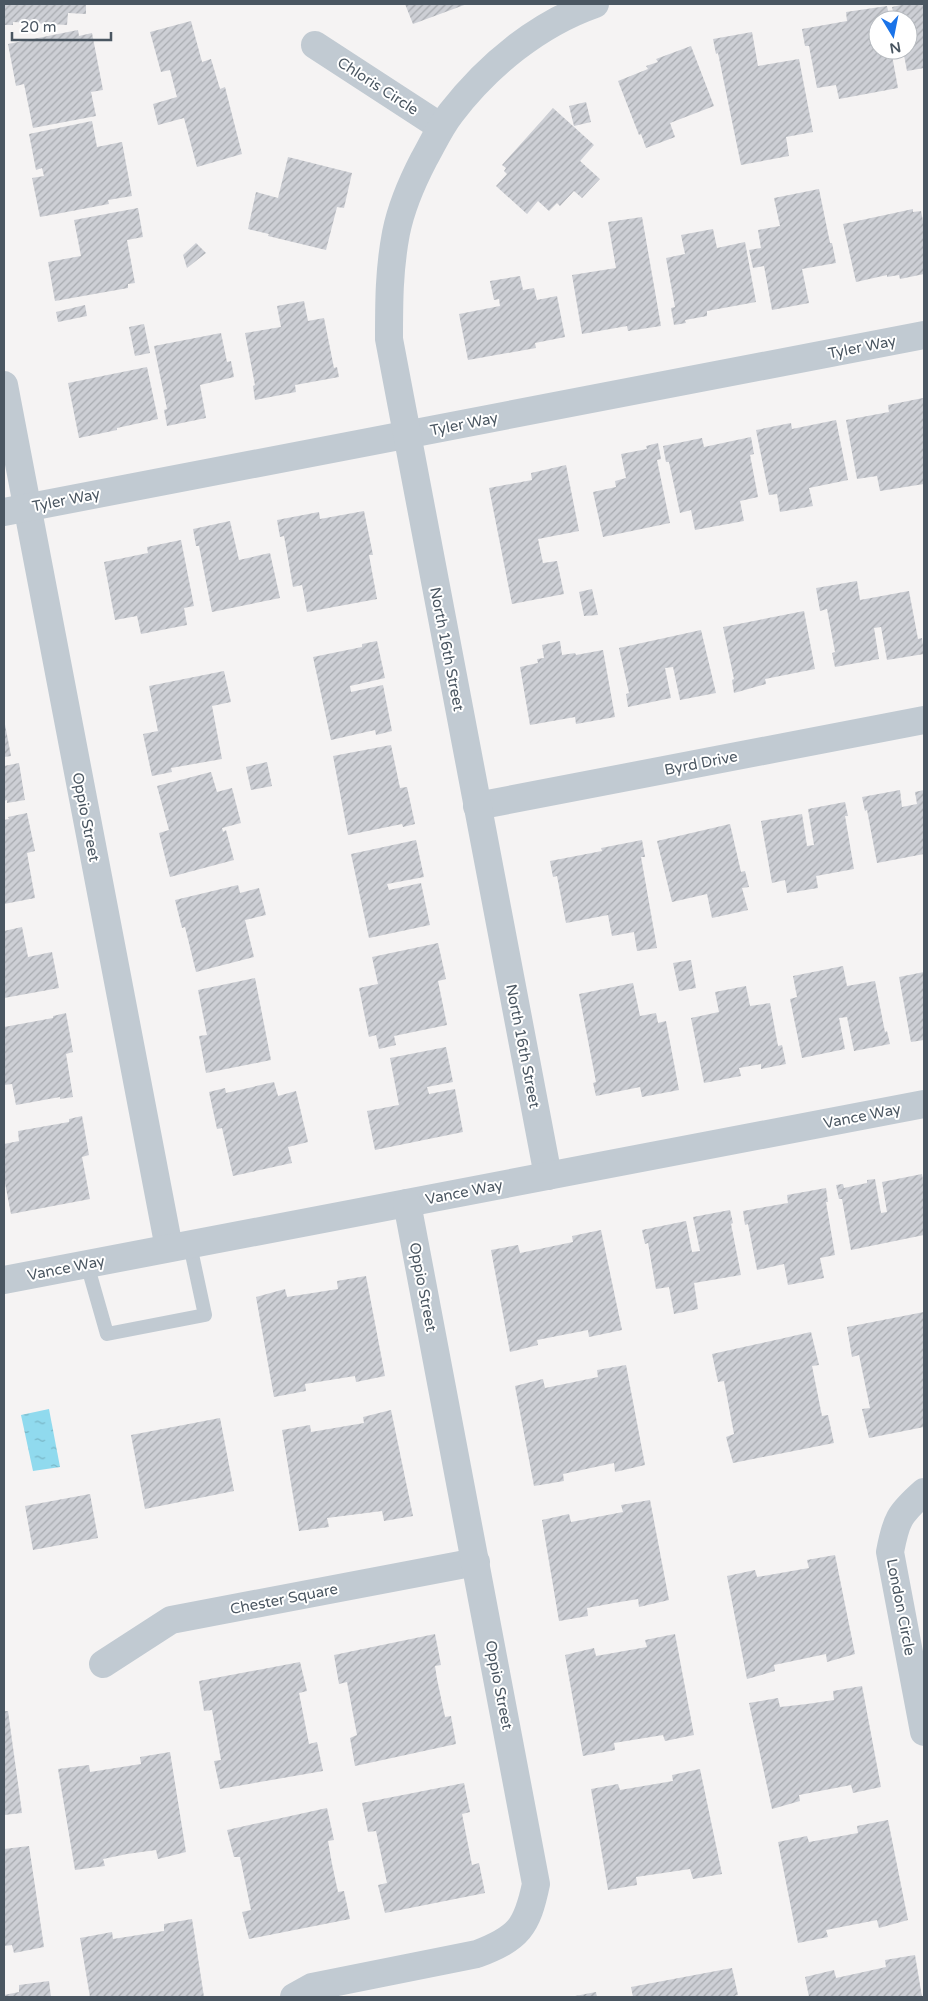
<svg xmlns="http://www.w3.org/2000/svg" width="928" height="2001" font-family="'Varela Round',sans-serif">
<style>
.water{fill:url(#water-ripples)}
.building{fill:url(#building-hatch)}
.lines{fill:none;stroke-linecap:round;stroke-linejoin:round}
.service{stroke:#c1cad2;stroke-width:14}
.minor{stroke:#c1cad2;stroke-width:28}
.labels{text-anchor:middle;stroke-width:4;stroke-linejoin:round;paint-order:stroke}
.street-label{font-size:15px;fill:#4a5661;stroke:#fff}
</style>
<defs>
<pattern id="water-ripples" width="26" height="14" patternUnits="userSpaceOnUse" patternTransform="scale(1.25)"><rect width="26" height="14" fill="#90daee"/><path d="M2 4q2-2 4 0t4 0M15 11q2-2 4 0t4 0" fill="none" stroke="#78b4c4"/></pattern>
<pattern id="building-hatch" width="6" height="6" patternUnits="userSpaceOnUse" patternTransform="scale(1.25)"><rect width="6" height="6" fill="#cdcfd5"/><path d="M-1 1l2-2M0 6l6-6M5 7l2-2" fill="none" stroke="#a8abb0"/></pattern>
</defs>
<rect width="100%" height="100%" fill="#f5f3f3"/>
<path class="water" d="M49 1409 60 1467 33 1471 21 1415Z"/>
<g class="building">
<path d="M4 4H86V14L68 13 67 25 13 22V25H4Z"/>
<path d="M405 4H467L413 24Z"/>
<path d="M905 4H924V68L907 71 903 50H908V20H895L892 7Z"/>
<path d="M887 6 890 20H878V50H891L898 88 839 99 836 85 817 88 809 46H805L802 29 847 21 846 12Z"/>
<path d="M191 21 202 62 211 59 220 89 225 87 242 154 197 167 184 118 158 125 153 104 177 97 170 70 161 72 150 32Z"/>
<path d="M78 30 79 36 92 33 103 90 91 92 96 116 33 128 24 84 16 86 8 44Z"/>
<path d="M752 32 758 66 799 59 813 132 786 137 789 156 741 165 718 53 716 54 713 39Z"/>
<path d="M691 46 714 106 670 123 675 137 646 148 641 134 639 135 618 81 648 69 646 66 658 62 656 59Z"/>
<path d="M586 102 591 122 574 126 569 106Z"/>
<path d="M553 108 594 145 580 161 600 179 582 198 574 191 560 206 557 203 549 211 538 201 527 214 496 186 507 174 504 171 506 168 502 165Z"/>
<path d="M92 121 97 147 122 142 132 196 108 200 109 204 40 217 32 178 44 176 42 168 36 170 29 134Z"/>
<path d="M288 157 352 173 344 208 337 207 326 250 268 236 269 234 248 229 256 192 278 198Z"/>
<path d="M819 189 830 243H832L836 263 802 269 809 303 772 310 764 266 753 268 749 250 761 248 758 230 780 226 774 198Z"/>
<path d="M138 208 143 237 127 240 135 283 128 284V288L55 301 48 262 81 256 74 220Z"/>
<path d="M913 209V212L921 211 924 226V274L900 279 899 275 887 277V275L856 282 843 224Z"/>
<path d="M642 217 661 326 628 331 627 326 582 334 572 275 616 268 608 222Z"/>
<path d="M713 229 717 248 745 242 756 302 707 311V316L685 320 686 323 674 325 671 308 675 307 666 258 685 254 681 235Z"/>
<path d="M196 243 206 253 187 268 183 255Z"/>
<path d="M520 276 523 290 534 288 537 300 557 296 565 337 535 343 536 348 468 360 459 314 500 306 499 299 494 300 490 281Z"/>
<path d="M304 301 308 321 324 318 334 368 337 367 339 377 295 385 296 392 255 400 253 386 255 385 245 333 281 327 277 306Z"/>
<path d="M85 305 87 316 58 322 56 312Z"/>
<path d="M144 324 150 353 135 356 129 327Z"/>
<path d="M221 333 227 362 231 361 234 377 200 385 206 418 167 426 164 410 167 409 154 346Z"/>
<path d="M147 367 158 419 117 428V430L79 438 68 383Z"/>
<path d="M923 398 924 484 880 491 877 476 857 479 846 420 889 412 888 405Z"/>
<path d="M836 420 848 480 809 488 813 506 780 512 777 494 769 495 756 430 791 423 792 429Z"/>
<path d="M751 437 754 454 750 455 758 497 740 501 744 521 695 530 691 510 680 513 669 462H666L663 446 702 438 704 447Z"/>
<path d="M658 443 661 459 657 460 670 523 603 537 593 492 616 487 615 481 626 478 621 454 647 449 646 446Z"/>
<path d="M566 465 579 531 538 539 543 563 557 561 564 594 512 604 489 488 532 480 531 473Z"/>
<path d="M364 511 373 555H369L377 599 307 612 302 585 293 587 284 536 280 537 277 520 319 512 320 519Z"/>
<path d="M230 521 239 560 270 553 280 598 212 612 199 546H196L193 529Z"/>
<path d="M181 540 194 606 184 608 187 625 141 634 137 616 115 620 104 562 148 553 147 547Z"/>
<path d="M857 581 860 600 909 591 918 639 922 638 924 654 887 660 881 627 874 628 879 659 835 667 832 653 835 652 827 609 820 611 816 588Z"/>
<path d="M592 589 598 615 584 616 579 592Z"/>
<path d="M804 611 815 669 765 679 766 684 734 693 732 680 734 679 723 627Z"/>
<path d="M701 630 716 693 680 700 673 667 665 668 671 698 628 707 626 694 629 693 619 648Z"/>
<path d="M377 641 385 678 350 686 351 692 383 685 392 731 376 735 375 730 331 740 313 657 362 647V644Z"/>
<path d="M560 641 562 655 575 653 576 655 603 650 615 717 576 724 575 717 530 725 520 667 538 663 537 659 544 658 542 645Z"/>
<path d="M224 671 231 702 212 706 222 759 171 768 172 772 152 776 143 734 158 731 149 686Z"/>
<path d="M4 719 11 756 4 757Z"/>
<path d="M391 745 400 788 407 787 415 824 403 827 402 824 348 835 333 756Z"/>
<path d="M267 762 272 786 251 790 246 767Z"/>
<path d="M19 763 25 800 7 803V800L4 801V766Z"/>
<path d="M211 772 217 792 232 788 241 823 222 828 223 832 226 830 234 860 170 877 159 833 169 830 157 786Z"/>
<path d="M900 790 902 807 917 804 915 792 924 790V854L877 863 867 810 865 811 862 797Z"/>
<path d="M845 802 848 816H845L854 869 816 876 818 888 787 893 785 880 772 883 761 821 802 814 807 846 814 845 808 809Z"/>
<path d="M27 813 35 851 27 853 35 898 4 904V820L9 819 8 817Z"/>
<path d="M730 824 741 872 745 871 749 887 742 888 748 910 712 918 707 894 672 902 657 841Z"/>
<path d="M416 840 424 877 387 884 389 890 421 883 430 925 369 938 351 854Z"/>
<path d="M642 840 645 857H641L657 948 637 951 634 932 612 936 608 915 566 923 557 876 553 877 550 861 602 851 601 848Z"/>
<path d="M238 885 240 893 259 888 266 915 245 920 254 957 196 972 185 927 182 928 175 900Z"/>
<path d="M22 927 28 957 52 952 59 988 4 998V931Z"/>
<path d="M438 943 446 979 438 981 447 1025 394 1036 396 1045 379 1049 376 1035 369 1037 359 988 378 984 372 957Z"/>
<path d="M691 960 696 988 679 991 673 963Z"/>
<path d="M843 966 847 986 875 981 885 1032 887 1031 890 1044 854 1051 847 1017 839 1018 845 1049 802 1058 790 999 797 997 793 976Z"/>
<path d="M924 972V1040L911 1042 899 977Z"/>
<path d="M255 978 271 1060 206 1073 199 1036 207 1035 198 990Z"/>
<path d="M633 983 640 1016 656 1013 658 1023 666 1021 679 1090 642 1097 640 1087 596 1096 593 1083 596 1082 579 994Z"/>
<path d="M746 986 750 1006 770 1003 778 1046 782 1045 786 1064 761 1069V1064L739 1068 741 1076 704 1083 691 1018 719 1012 715 992Z"/>
<path d="M66 1013 73 1052 66 1054 73 1097 60 1099V1097L16 1105 12 1084 4 1085V1027L53 1018V1016Z"/>
<path d="M446 1047 453 1082 427 1087 429 1094 455 1089 463 1132 375 1150 367 1111 399 1105 390 1058Z"/>
<path d="M274 1082 278 1096 296 1091 308 1142 288 1147 292 1163 233 1176 222 1128 217 1129 209 1092 225 1088 226 1093Z"/>
<path d="M82 1116 89 1155 82 1157 90 1199 11 1214 4 1178V1144L19 1141 18 1131 69 1122V1119Z"/>
<path d="M922 1174 924 1187V1235L851 1250 842 1199H839L836 1185 843 1184 844 1188 867 1183V1180L875 1179 881 1213 887 1212 882 1182Z"/>
<path d="M826 1188 828 1202H826L835 1255 820 1258 824 1278 788 1285 784 1264 757 1270 748 1224 745 1225 743 1211 788 1203 787 1195Z"/>
<path d="M730 1210 733 1223 731 1224 741 1275 694 1283 698 1309 674 1314 669 1287 656 1289 648 1243 645 1244 642 1230 686 1221 692 1252 700 1251 693 1217Z"/>
<path d="M601 1230 622 1330 589 1337 588 1330 537 1340 538 1345 510 1352 491 1250 518 1245 520 1253 573 1242 572 1236Z"/>
<path d="M366 1276 385 1376 356 1382 355 1376 305 1384 306 1391 274 1397 256 1297 285 1289 287 1297 338 1289 337 1281Z"/>
<path d="M924 1312V1427L869 1438 862 1409 870 1408 859 1355 852 1357 847 1327Z"/>
<path d="M811 1332 819 1365 812 1366 822 1416 828 1415 834 1443 733 1463 726 1437 734 1434 724 1381 718 1382 712 1354Z"/>
<path d="M626 1365 645 1465 615 1472 614 1463 563 1474 564 1481 534 1486 515 1386 543 1379 545 1388 574 1382 598 1377 597 1370Z"/>
<path d="M391 1410 413 1516 384 1521 382 1511 327 1518 329 1527 299 1531 282 1430 310 1425 311 1432 364 1423 363 1417Z"/>
<path d="M220 1418 234 1491 145 1509 131 1435Z"/>
<path d="M90 1494 98 1538 33 1550 25 1506Z"/>
<path d="M650 1500 669 1600 639 1607 638 1599 614 1603 587 1608 588 1616 559 1621 542 1520 569 1514 571 1522 623 1512 621 1505Z"/>
<path d="M835 1555 855 1654 827 1662 826 1654 774 1665 775 1671 747 1679 727 1576 755 1570 757 1577 809 1568 807 1560Z"/>
<path d="M435 1634 441 1665 435 1666 437 1679 445 1717 451 1716 456 1744 355 1766 350 1738 357 1735 347 1682 339 1684 334 1655Z"/>
<path d="M675 1634 694 1735 665 1741 663 1735 614 1743 615 1750 583 1756 565 1655 594 1648 596 1656 647 1647 645 1640Z"/>
<path d="M300 1662 307 1691 299 1693 309 1744 317 1742 323 1771 220 1789 214 1761 221 1760 212 1710 204 1711 199 1681Z"/>
<path d="M862 1686 881 1787 853 1793 851 1785 799 1795 800 1801 772 1809 749 1703 778 1698 780 1707 807 1704 834 1700 833 1691Z"/>
<path d="M4 1711H8L22 1813 4 1815Z"/>
<path d="M170 1752 186 1852 158 1859 156 1850 127 1854 103 1859 105 1866 75 1870 58 1769 89 1765 90 1772 141 1764 140 1757Z"/>
<path d="M700 1769 722 1874 693 1879 690 1869 636 1877 637 1885 608 1890 591 1789 618 1784 620 1790 673 1781 672 1775Z"/>
<path d="M464 1783 470 1812 462 1814 472 1865 479 1863 485 1893 385 1913 378 1885 387 1883 376 1831 368 1832 362 1803Z"/>
<path d="M327 1808 334 1840 328 1841 332 1864 338 1892 344 1891 350 1919 249 1939 242 1912 251 1910 240 1857H234L227 1830Z"/>
<path d="M888 1820 908 1920 879 1928 877 1920 826 1930 828 1937 798 1943 778 1842 807 1836 809 1842 858 1833 857 1826Z"/>
<path d="M29 1846 44 1947 14 1953 12 1945 4 1946V1849Z"/>
<path d="M192 1919 204 1997H90L80 1938 112 1932 113 1939 164 1931V1924Z"/>
<path d="M915 1955 922 1997H809L805 1977 834 1970 836 1978 859 1973 886 1967 885 1960Z"/>
<path d="M732 1968 738 1995 730 1997H633L631 1987Z"/>
<path d="M49 1981 51 1997H4V1995L19 1992V1985Z"/>
<path d="M596 1992 597 1997H575V1996Z"/>
</g>
<g class="lines">
<path class="service" d="M87 1264 107 1334 205 1315 190 1245"/>
<g class="minor">
<path d="M315 45 441 127"/>
<path d="M4 385 169 1248"/>
<path d="M4 512 924 335"/>
<path d="M477 806 924 720"/>
<path d="M548 1176 389 339C389 302 389 270 396 233 401 208 412 182 424 159 433 143 440 127 451 113 488 65 538 24 595 4"/>
<path d="M4 1280 924 1104"/>
<path d="M924 1492C899 1514 896 1520 890 1552L924 1732"/>
<path d="M103 1664 171 1620 476 1562"/>
<path d="M294 1997 312 1987 477 1954C519 1938 527 1927 536 1884L407 1203"/>
</g>
</g>
<g class="labels">
<g class="street-label">
<text transform="translate(378 86) rotate(33)" y="5">Chloris Circle</text>
<text transform="translate(862 347) rotate(-11)" y="5">Tyler Way</text>
<text transform="translate(464 424) rotate(-11)" y="5">Tyler Way</text>
<text transform="translate(66 500) rotate(-11)" y="5">Tyler Way</text>
<text transform="translate(447 649) rotate(79)" y="5">North 16th Street</text>
<text transform="translate(701 763) rotate(-11)" y="5">Byrd Drive</text>
<text transform="translate(86 817) rotate(79)" y="5">Oppio Street</text>
<text transform="translate(523 1046) rotate(79)" y="5">North 16th Street</text>
<text transform="translate(862 1116) rotate(-11)" y="5">Vance Way</text>
<text transform="translate(464 1192) rotate(-11)" y="5">Vance Way</text>
<text transform="translate(66 1268) rotate(-11)" y="5">Vance Way</text>
<text transform="translate(423 1287) rotate(79)" y="5">Oppio Street</text>
<text transform="translate(284 1599) rotate(-11)" y="5">Chester Square</text>
<text transform="translate(901 1607) rotate(79)" y="5">London Circle</text>
<text transform="translate(499 1685) rotate(79)" y="5">Oppio Street</text>
</g>
</g>
<rect width="928" height="2001" fill="none" stroke="#4a5661" stroke-width="10"/>
<g transform="translate(893 35) rotate(170)"><circle r="24" fill="#ffffff" stroke="#b7bbc0"/>
<path d="M0-4L9 19L0 12L-9 19Z" fill="#1a73e8"/>
<text y="-8" font-size="14" font-weight="bold" text-anchor="middle" fill="#4a5661">N</text>
</g>
<path d="M12 32v8h99v-8" fill="none" stroke="#4a5661" stroke-width="2.5"/>
<text x="20" y="32" font-size="15" fill="#4a5661" stroke="#ffffff" stroke-width="4" paint-order="stroke">20 m</text>
</svg>
